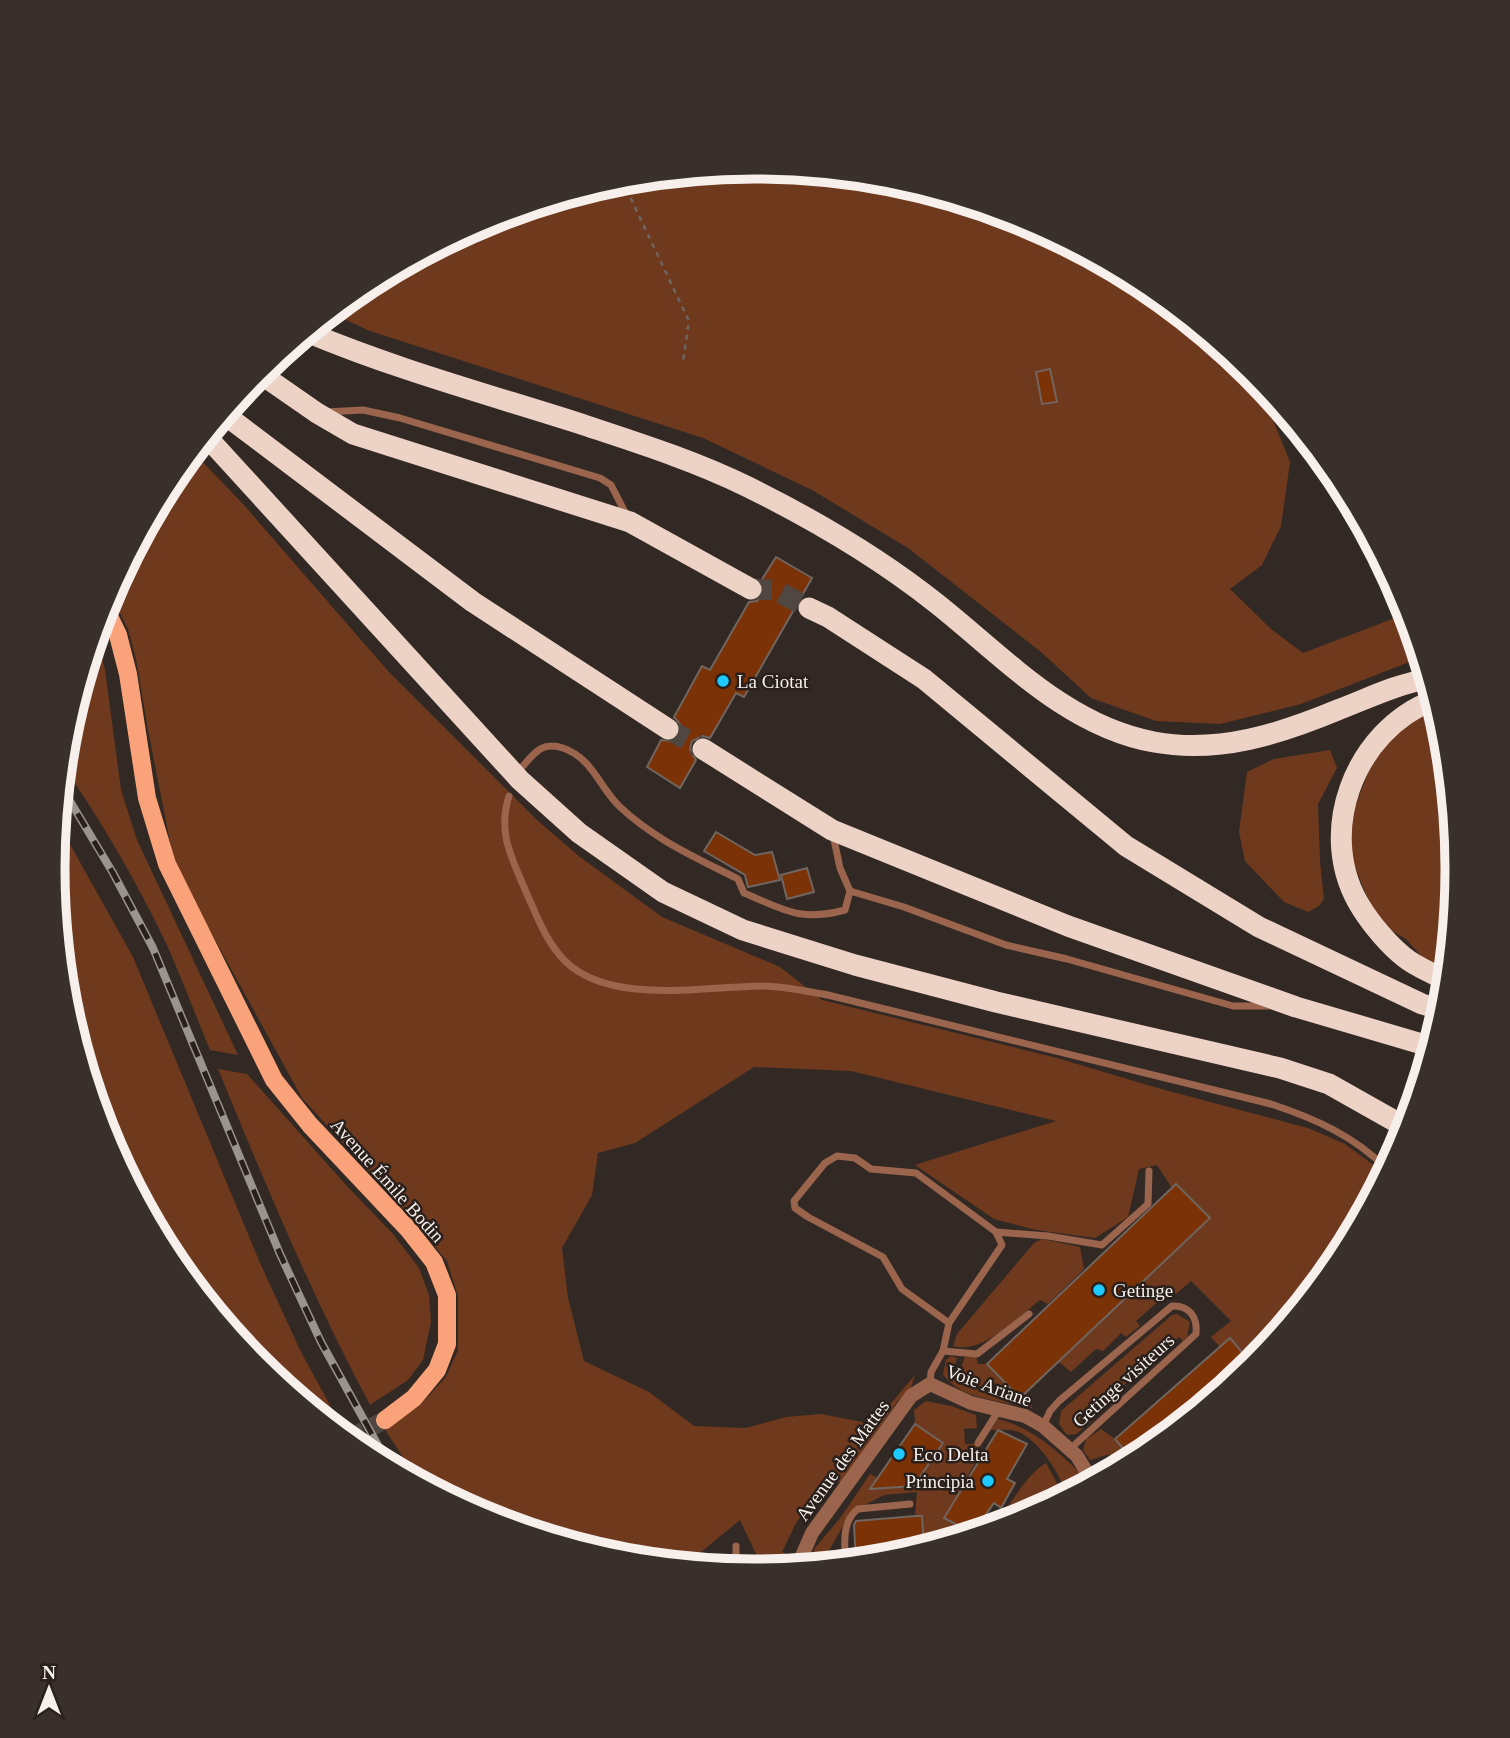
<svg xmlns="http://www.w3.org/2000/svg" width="1510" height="1738" font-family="Georgia,serif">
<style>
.green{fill:#6f391e}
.building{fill:#7a3206;stroke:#71655f;stroke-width:2}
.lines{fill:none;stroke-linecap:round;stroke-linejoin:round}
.primary-tunnel{stroke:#504742;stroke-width:18;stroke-dasharray:18 9;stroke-linecap:butt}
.highway-tunnel{stroke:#504742;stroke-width:21;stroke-dasharray:21 10;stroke-linecap:butt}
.path{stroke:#6e6560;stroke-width:2.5;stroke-dasharray:5 5;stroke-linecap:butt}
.lane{stroke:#9a654c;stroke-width:7}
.street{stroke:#9a654c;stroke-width:14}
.primary{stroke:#faa37b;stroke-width:18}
.highway{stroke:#edd2c6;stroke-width:21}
.rail-casing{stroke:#9b938e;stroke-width:8}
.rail{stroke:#291f1b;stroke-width:5;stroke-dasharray:16;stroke-linecap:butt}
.poi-dot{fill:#1ec9fd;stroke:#291f1b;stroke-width:2.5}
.labels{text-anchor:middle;stroke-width:5;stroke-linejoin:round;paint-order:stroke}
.poi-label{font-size:19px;fill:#f6efeb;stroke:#291f1b;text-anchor:start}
.street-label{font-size:19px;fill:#f6efeb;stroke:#291f1b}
.rim{fill:none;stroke:#f6efeb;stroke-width:9}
</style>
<rect width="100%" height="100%" fill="#332924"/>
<g class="green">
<path d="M755 167 892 180 1024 220 1146 285 1252 373 1277 403 1267 405 1290 462 1281 526 1262 565 1230 589 1271 629 1303 653 1408 613 1422 660 1412 661 1301 704 1220 724 1156 721 1091 698 1041 652 908 548 812 490 703 438 370 331 331 313 365 285 487 220 618 180Z"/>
<path d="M193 452 243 504 388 671 538 821 580 857 662 917 780 967 822 1000 1057 1058 1154 1087 1308 1128 1345 1144 1376 1167 1384 1176 1339 1260 1254 1363 1230 1338 1220 1347 1211 1337 1231 1321 1191 1281 1176 1294 1171 1290 1136 1321 1140 1326 1126 1337 1121 1333 1103 1351 1096 1349 1071 1372 1059 1362 1210 1219 1177 1184 1172 1188 1157 1165 1139 1169 1128 1217 1095 1238 1036 1230 994 1219 915 1165 1056 1121 851 1071 754 1067 635 1143 598 1153 592 1195 562 1248 568 1298 584 1361 649 1392 694 1426 746 1428 786 1417 821 1414 862 1422 870 1428 915 1375 911 1387 897 1402 841 1483 829 1476 796 1523 782 1552 793 1557 788 1568 764 1571 740 1520 685 1565 618 1558 486 1518 420 1483 384 1428 420 1405 446 1377 458 1350V1296L447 1261 414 1221 302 1098 175 867 148 730 136 659 128 629 110 593 171 478Z"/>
<path d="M96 633 105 670 121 790 137 840 238 1055 210 1050C195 1014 181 976 165 941 136 880 101 821 63 765L66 732Z"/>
<path d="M1436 705 1444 732 1457 869 1447 972 1424 959 1406 939 1389 929 1370 905 1349 851 1350 820 1374 757 1394 730Z"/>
<path d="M1330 750 1337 768 1318 804 1320 862 1324 899 1319 906 1308 912 1284 902 1245 861 1239 832 1247 772 1274 759Z"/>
<path d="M57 821 133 957 260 1263 301 1352 349 1440 258 1365 171 1259 106 1137 66 1006 53 869Z"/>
<path d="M218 1069 247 1074 345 1184 393 1234 419 1268 429 1295 431 1322 423 1360 408 1380 370 1405C312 1296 265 1183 218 1069Z"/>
<path d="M1042 1239 1080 1247 1084 1269 1048 1304 1040 1300C1018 1317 982 1355 953 1346L957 1334 1034 1243Z"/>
<path d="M1177 1314 1190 1322 1187 1337 1183 1341 1179 1337 1114 1394 1109 1389 1084 1411 1091 1422 1076 1434 1067 1435 1059 1424 1061 1411 1172 1315Z"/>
<path d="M951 1356 957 1358 952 1374 967 1387 1020 1398 1026 1393 1031 1397 1032 1408C1004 1401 960 1400 943 1374L946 1360Z"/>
<path d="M965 1357H976L978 1364H987L1012 1390C992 1390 973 1388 959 1374Z"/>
<path d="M926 1401 951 1406 976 1415 977 1428 964 1429 965 1444H979L976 1462 962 1485 965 1487 945 1518 973 1533 924 1548 922 1516H915L917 1492 884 1495 857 1509 849 1515 821 1565 806 1566 815 1548 841 1517 870 1474 878 1478 871 1489 917 1486V1481L943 1443 915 1424 914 1410Z"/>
<path d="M998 1419C1033 1428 1058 1451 1083 1476L1079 1484 1080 1488 1067 1495C1059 1473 1041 1443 1019 1432 1012 1429 1000 1430 991 1430Z"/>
<path d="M1101 1429 1115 1439 1133 1460 1116 1469 1110 1454 1090 1460 1083 1450 1086 1439Z"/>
<path d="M1046 1463 1064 1496 1023 1518 1005 1524 1006 1521 1003 1514C1015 1497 1027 1475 1046 1463Z"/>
</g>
<g class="building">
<path d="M1050 369 1057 402 1042 404 1036 372Z"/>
<path d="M776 557 812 578 744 697 736 693 710 738 703 736 692 741 690 749 696 760 680 788 647 767 661 740 673 741 679 736 680 724 674 717 702 666 710 670 749 602 757 601 762 596 764 588 761 581Z"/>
<path d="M716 832 755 855 772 852 780 880 748 887 745 875 704 851Z"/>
<path d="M807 868 814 892 787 899 781 875Z"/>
<path d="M1176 1184 1210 1218 1020 1398 987 1364Z"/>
<path d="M1230 1338 1253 1365 1145 1453 1133 1460 1115 1439Z"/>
<path d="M915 1424 943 1443 917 1481 914 1486 870 1489Z"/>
<path d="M998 1430 1027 1444 1007 1479 1015 1483 1001 1508 994 1503 973 1533 944 1518Z"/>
<path d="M915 1516H922L924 1548 892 1558 856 1562 854 1525 856 1521Z"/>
</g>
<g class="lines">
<path class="primary-tunnel" d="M348 1439 385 1420"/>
<g class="highway-tunnel">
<path d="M751 589 775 590 809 608"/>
<path d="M668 729 703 749"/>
</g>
<path class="path" d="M622 180 689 321 683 362"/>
<g class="lane">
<path d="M326 412 363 410 400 418 600 478 611 485 627 516"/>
<path d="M523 766C535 752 543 741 563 748 592 758 599 786 619 806 655 840 695 857 738 879L744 893C785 910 800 922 845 910L850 891"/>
<path d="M509 796C497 833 512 858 526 892 537 916 546 942 565 961 610 1005 701 987 760 986 783 986 805 991 828 995L1271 1104C1316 1119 1354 1136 1387 1169"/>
<path d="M833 835 840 868 850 891 904 907 1006 945 1067 959 1233 1006H1269"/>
<path d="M996 1232 1048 1236 1102 1245 1148 1204 1149 1171"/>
<path d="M943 1351 977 1354 1029 1314"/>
<path d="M930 1384 931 1372 943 1351 949 1323 1002 1245 996 1232 916 1173 871 1169 855 1158 837 1156 825 1163 794 1201 795 1208 808 1217 883 1257 902 1289 949 1323"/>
<path d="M1043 1426 1050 1411 1059 1401 1172 1306C1189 1305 1198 1317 1196 1334L1070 1449"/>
<path d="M978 1443 999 1410"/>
<path d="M736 1546V1555L744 1570"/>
<path d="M846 1563C844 1544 842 1521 858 1509L910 1504"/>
</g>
<path class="street" d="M797 1567 812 1533 911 1396 930 1384 971 1403 1025 1416 1043 1426 1077 1456 1092 1481"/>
<path class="primary" d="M104 606 118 635 128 674 147 798 167 864 274 1080 310 1125 408 1229 434 1262 447 1295V1344L437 1370 414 1398 385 1420"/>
<g class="highway">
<path d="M307 332C395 369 487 394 578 423 635 442 693 460 746 486 813 519 878 557 936 603 1003 656 1066 726 1154 742 1219 754 1280 734 1340 709 1369 698 1397 684 1428 679"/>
<path d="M258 372 317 413 353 434 630 522 751 589"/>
<path d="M224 414 473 602 668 729"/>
<path d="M206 436 520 780 579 833 663 892 743 930 855 965 996 1002 1280 1068 1329 1084 1407 1128"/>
<path d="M809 608 828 617 924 679 1126 846 1259 927 1422 1004 1443 1010"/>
<path d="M1434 700C1354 730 1314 835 1362 909 1372 925 1389 945 1404 957 1416 967 1433 973 1446 981"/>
<path d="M703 749 832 830 1068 926 1296 1007 1432 1047"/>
</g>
<g class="rail-casing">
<path id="rail" d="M61 786 113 873 153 948 280 1254 321 1342 390 1467"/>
</g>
<use href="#rail" class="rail"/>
</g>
<g class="poi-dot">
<circle cx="723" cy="681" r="7"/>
<circle cx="1099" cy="1290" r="7"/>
<circle cx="899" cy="1454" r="7"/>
<circle cx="988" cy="1481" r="7"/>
</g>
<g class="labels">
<g class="poi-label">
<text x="737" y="688">La Ciotat</text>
<text x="1113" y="1297">Getinge</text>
<text x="913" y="1461">Eco Delta</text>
<text x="974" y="1488" text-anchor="end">Principia</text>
</g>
<g class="street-label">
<text transform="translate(388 1180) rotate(48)" y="7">Avenue Émile Bodin</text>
<text transform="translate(1123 1380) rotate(-42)" y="7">Getinge visiteurs</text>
<text transform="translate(989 1385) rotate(20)" y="7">Voie Ariane</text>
<text transform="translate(842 1460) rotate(-54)" y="7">Avenue des Mattes</text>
</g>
</g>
<path d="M0 0H1510V1738H0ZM65 869a690 690 0 1 1 1380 0a690 690 0 1 1-1380 0Z" fill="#39302c" fill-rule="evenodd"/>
<path class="rim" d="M65 869a690 690 0 1 1 1380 0a690 690 0 1 1-1380 0Z"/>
<g transform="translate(49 1689)" stroke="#291f1b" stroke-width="5" paint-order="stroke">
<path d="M0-5L12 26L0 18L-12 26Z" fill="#f6efeb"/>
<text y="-10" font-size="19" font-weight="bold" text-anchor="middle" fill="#f6efeb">N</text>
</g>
</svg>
